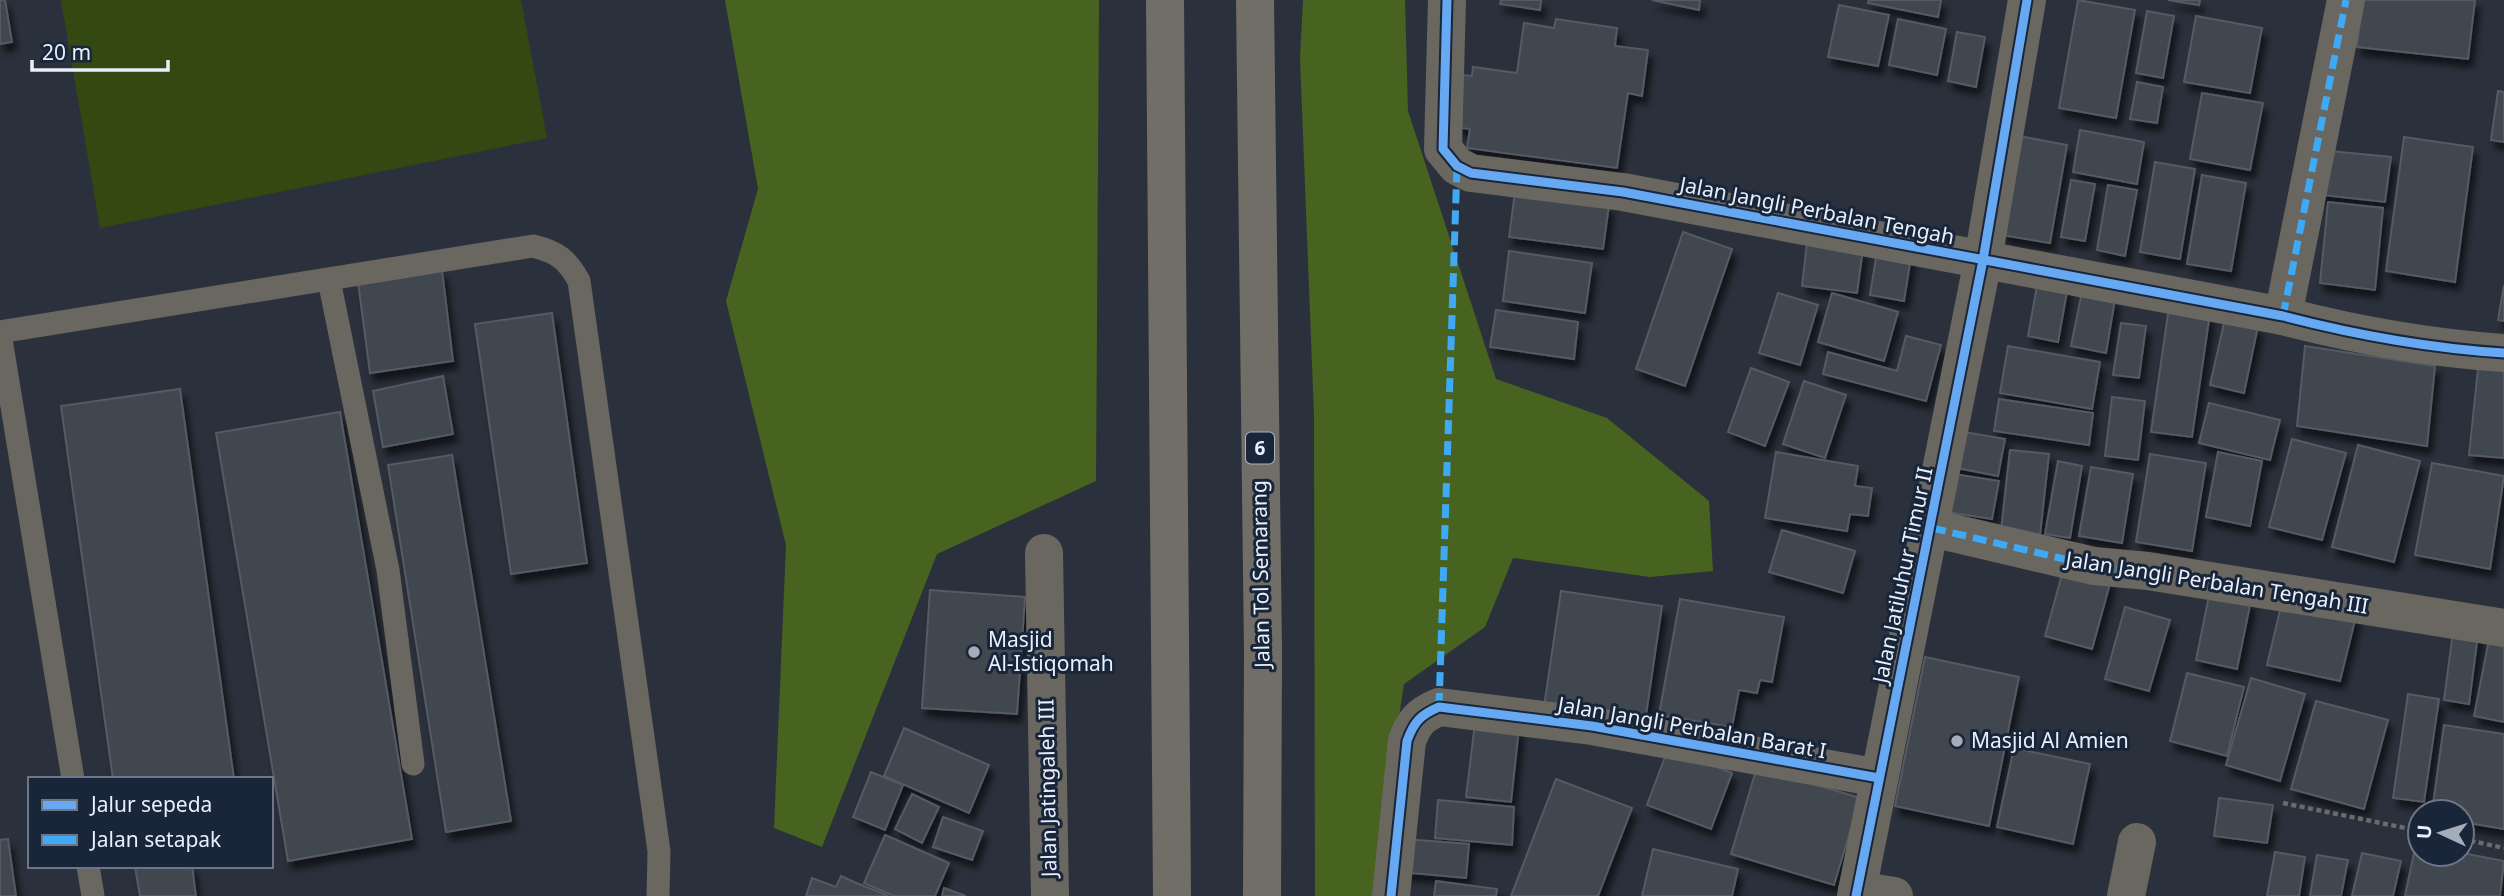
<svg xmlns="http://www.w3.org/2000/svg" width="2504" height="896" font-family="'Noto Sans',sans-serif">
<style>
.green{fill:#344912}
.forest{fill:#48631f}
.building{fill:#41464f;stroke:#545a64;stroke-width:2;filter:url(#shadow)}
.lines{fill:none;stroke-linecap:round;stroke-linejoin:round}
.path{stroke:#6a6b6a;stroke-width:4.5;stroke-dasharray:5 3.5;stroke-linecap:butt}
.lane{stroke:#6a6760;stroke-width:23}
.street{stroke:#6a6760;stroke-width:38}
.highway{stroke:#716e67;stroke-width:38}
.quiet{stroke:#3fa9f5;stroke-width:7;stroke-dasharray:14 7;stroke-linecap:butt}
.cycleway-casing{stroke:#192539;stroke-width:13}
.cycleway{stroke:#66a8f1;stroke-width:9}
.poi-dot{fill:#a6adba;stroke:#192539;stroke-width:2.5}
.labels{text-anchor:middle;stroke-width:6;stroke-linejoin:round;paint-order:stroke}
.shield{fill:#192539;stroke:#aab3c3;stroke-width:2}
.shield-label{font-size:19px;font-weight:bold;fill:#e8f0fe}
.street-label{font-size:21px;fill:#e8f0fe;stroke:#192539}
.poi-label{font-size:21px;fill:#e8f0fe;stroke:#192539;text-anchor:start}
</style>
<defs>
<filter id="shadow"><feDropShadow dx="4.5" dy="8" stdDeviation="3.5" flood-color="#0009"/></filter>
</defs>
<rect width="100%" height="100%" fill="#2b313c"/>
<path class="green" d="M61 0H521L547 138 100 228Z"/>
<g class="forest">
<path d="M725 0H1099L1096 481 937 554 822 847 774 828 786 545 726 301 758 189Z"/>
<path d="M1303 0H1405L1408 111 1496 379 1607 418 1709 501 1713 571 1650 577 1513 558 1485 627 1404 684 1372 896H1315L1314 415 1300 58Z"/>
</g>
<g class="building">
<path d="M0 0H5L12 42 0 44Z"/>
<path d="M1501 0H1541L1540 10 1500 4Z"/>
<path d="M1652 0H1700L1699 10Z"/>
<path d="M1869 0H1941L1938 17 1868 3Z"/>
<path d="M2078 0 2135 10 2116 118 2059 108Z"/>
<path d="M2168 0H2200L2199 5Z"/>
<path d="M2362 0H2475L2468 59 2357 47Z"/>
<path d="M1839 5 1889 15 1878 66 1828 57Z"/>
<path d="M2147 11 2174 16 2163 78 2136 73Z"/>
<path d="M2196 16 2262 28 2250 93 2184 82Z"/>
<path d="M1556 19 1617 28 1615 46 1648 50 1642 96 1628 93 1617 168 1467 148 1470 129 1455 127 1462 75 1472 76 1473 67 1517 73 1524 23 1554 28Z"/>
<path d="M1898 19 1946 29 1937 75 1889 65Z"/>
<path d="M1957 32 1985 37 1976 87 1948 81Z"/>
<path d="M2137 82 2163 87 2157 123 2130 119Z"/>
<path d="M2498 91 2504 92V142L2491 140Z"/>
<path d="M2202 93 2263 103 2250 170 2190 159Z"/>
<path d="M2080 130 2144 142 2137 184 2073 172Z"/>
<path d="M2019 136 2067 145 2050 243 2002 235Z"/>
<path d="M2404 137 2473 147 2455 282 2386 271Z"/>
<path d="M2319 150 2391 157 2385 202 2315 194Z"/>
<path d="M2155 162 2195 169 2180 259 2140 252Z"/>
<path d="M2202 175 2246 183 2231 271 2187 264Z"/>
<path d="M2071 180 2095 184 2085 241 2061 237Z"/>
<path d="M2108 185 2137 190 2125 256 2097 250Z"/>
<path d="M1515 192 1609 205 1603 249 1509 237Z"/>
<path d="M2328 202 2383 208 2375 290 2320 283Z"/>
<path d="M1683 232 1732 249 1685 386 1636 369Z"/>
<path d="M1807 242 1863 249 1857 293 1802 286Z"/>
<path d="M1509 251 1592 263 1585 313 1503 301Z"/>
<path d="M1877 252 1911 257 1904 301 1870 295Z"/>
<path d="M442 270 453 361 370 373 358 282Z"/>
<path d="M2038 280 2068 286 2058 342 2028 336Z"/>
<path d="M2504 285V321L2498 320Z"/>
<path d="M2082 292 2115 299 2106 353 2071 346Z"/>
<path d="M1778 293 1818 305 1800 365 1759 353Z"/>
<path d="M1832 293 1898 312 1884 361 1818 342Z"/>
<path d="M2169 307 2210 313 2192 437 2151 432Z"/>
<path d="M1496 310 1578 322 1574 359 1490 347Z"/>
<path d="M552 313 587 563 511 574 475 324Z"/>
<path d="M2225 319 2258 326 2244 393 2210 385Z"/>
<path d="M2121 323 2146 326 2139 378 2113 375Z"/>
<path d="M1906 336 1941 345 1926 401 1823 374 1828 352 1897 371Z"/>
<path d="M2008 346 2100 362 2092 409 2000 393Z"/>
<path d="M2305 346 2435 366 2427 446 2297 426Z"/>
<path d="M2479 359 2504 362V458L2469 455Z"/>
<path d="M1751 368 1789 382 1765 446 1728 432Z"/>
<path d="M443 376 453 434 383 447 373 391Z"/>
<path d="M1804 381 1846 395 1825 458 1783 444Z"/>
<path d="M180 389 234 779H113L61 406Z"/>
<path d="M2112 397 2145 401 2138 460 2105 456Z"/>
<path d="M1999 399 2093 413 2089 445 1994 431Z"/>
<path d="M2209 403 2280 420 2270 460 2199 443Z"/>
<path d="M340 412 412 839 288 861 216 433Z"/>
<path d="M1953 430 2005 439 1998 476 1946 466Z"/>
<path d="M2292 439 2346 453 2322 540 2269 527Z"/>
<path d="M2358 445 2420 461 2394 562 2332 547Z"/>
<path d="M2010 450 2049 454 2040 535 2001 531Z"/>
<path d="M1776 452 1858 466 1855 486 1872 488 1868 516 1850 514 1847 531 1765 518Z"/>
<path d="M2218 452 2262 461 2250 526 2206 517Z"/>
<path d="M2150 454 2206 463 2192 551 2136 542Z"/>
<path d="M452 455 511 821 446 832 388 465Z"/>
<path d="M2058 461 2082 466 2070 538 2045 534Z"/>
<path d="M2432 463 2504 476 2490 569 2415 555Z"/>
<path d="M2091 467 2133 474 2122 543 2079 536Z"/>
<path d="M1954 474 1999 481 1992 519 1947 512Z"/>
<path d="M1782 530 1855 551 1843 593 1769 572Z"/>
<path d="M2064 567 2111 580 2092 649 2045 636Z"/>
<path d="M930 590 1025 597 1017 714 922 708Z"/>
<path d="M1561 591 1662 606 1645 722 1544 707Z"/>
<path d="M2210 591 2251 600 2237 669 2196 660Z"/>
<path d="M2283 598 2356 616 2340 681 2267 665Z"/>
<path d="M1680 599 1784 617 1772 682 1760 680 1757 693 1739 690 1732 727 1659 715Z"/>
<path d="M2125 607 2170 620 2149 691 2105 679Z"/>
<path d="M2454 624 2479 627 2469 704 2444 700Z"/>
<path d="M2489 640 2504 643V722L2474 716Z"/>
<path d="M1925 657 2019 677 1989 826 1895 806Z"/>
<path d="M2187 673 2244 687 2227 756 2170 741Z"/>
<path d="M2251 678 2305 694 2280 781 2226 765Z"/>
<path d="M2408 694 2439 699 2424 802 2393 798Z"/>
<path d="M2316 701 2388 720 2364 809 2291 789Z"/>
<path d="M1475 723 1519 728 1511 802 1466 797Z"/>
<path d="M2444 725 2504 734V829L2462 822V812H2432Z"/>
<path d="M904 728 989 765 969 813 884 776Z"/>
<path d="M2014 748 2090 764 2073 844 1997 827Z"/>
<path d="M1668 749 1732 773 1711 829 1647 805Z"/>
<path d="M1757 767 1860 798 1834 885 1731 854Z"/>
<path d="M871 772 903 785 885 830 853 817Z"/>
<path d="M1556 779 1632 808 1598 896H1511Z"/>
<path d="M912 794 939 807 922 843 895 829Z"/>
<path d="M2219 798 2273 805 2267 843 2214 836Z"/>
<path d="M1438 800 1514 807 1512 845 1435 838Z"/>
<path d="M943 817 983 831 972 860 933 847Z"/>
<path d="M885 835 949 863 935 896H894L864 883Z"/>
<path d="M8 839 16 896H0V840Z"/>
<path d="M1404 839 1469 844 1466 878 1401 872Z"/>
<path d="M2416 843 2420 844V854L2462 853 2504 861 2500 896H2405Z"/>
<path d="M1653 849 1738 869 1732 896H1642Z"/>
<path d="M2275 852 2305 857 2299 896H2267Z"/>
<path d="M2362 853 2401 861 2393 896H2352Z"/>
<path d="M2317 855 2348 860 2341 896H2310Z"/>
<path d="M192 866 196 896H140L135 867Z"/>
<path d="M841 876 854 882 889 896H806L812 878 836 887Z"/>
<path d="M1436 881 1497 889 1496 896H1434Z"/>
<path d="M944 888 966 896H942Z"/>
</g>
<g class="lines">
<g class="path">
<path d="M2283 803 2420 831"/>
<path d="M2462 839 2504 848"/>
</g>
<g class="lane">
<path d="M329 280 388 570 413 764"/>
<path d="M0 332 533 246C557 252 567 259 579 281L659 851 658 896"/>
<path d="M0 333 73 779"/>
<path d="M88 866 93 896"/>
</g>
<g class="street">
<path d="M1447 0 1443 149 1457 166 1471 173 1623 192 2283 316C2356 335 2428 348 2504 353"/>
<path d="M2283 316 2346 0"/>
<path d="M1932 528 2094 566 2148 571 2504 628"/>
<path d="M1044 553 1050 896"/>
<path d="M1857 890 1894 896"/>
<path d="M1391 896 1407 741C1414 722 1420 715 1439 707L1592 726 1879 778"/>
<path d="M1856 896 1983 260 2027 0"/>
<path d="M2126 896 2137 842"/>
</g>
<g class="highway">
<path d="M1165 0 1172 896"/>
<path d="M1255 0 1263 654 1262 896"/>
</g>
<g class="quiet">
<path d="M2283 316 2346 0"/>
<path d="M1932 528 2094 566 2198 580"/>
<path d="M1439 707 1457 166"/>
</g>
<g class="cycleway-casing">
<g id="cycleway">
<path d="M1447 0 1443 149 1457 166 1471 173 1623 192 2283 316C2356 335 2428 348 2504 353"/>
<path d="M1391 896 1407 741C1414 722 1420 715 1439 707L1592 726 1879 778"/>
<path d="M1856 896 1983 260 2027 0"/>
</g>
</g>
<use href="#cycleway" class="cycleway"/>
</g>
<g class="poi-dot">
<circle cx="974" cy="652" r="7"/>
<circle cx="1957" cy="741" r="7"/>
</g>
<g class="labels">
<rect class="shield" x="1246" y="432.5" width="28" height="31" rx="5"/>
<g class="shield-label">
<text x="1260" y="455">6</text>
</g>
<g class="street-label">
<text transform="translate(1817 211) rotate(11)" y="7">Jalan Jangli Perbalan Tengah</text>
<text transform="translate(1261 574) rotate(-91)" y="7">Jalan Tol Semarang</text>
<text transform="translate(1903 575) rotate(-78)" y="7">Jalan Jatiluhur Timur II</text>
<text transform="translate(2217 583) rotate(9)" y="7">Jalan Jangli Perbalan Tengah III</text>
<text transform="translate(1692 728) rotate(10)" y="7">Jalan Jangli Perbalan Barat I</text>
<text transform="translate(1048 788) rotate(-91)" y="7">Jalan Jatingaleh III</text>
</g>
<g class="poi-label">
<text x="988" y="647">Masjid<tspan x="988" dy="24">Al-Istiqomah</tspan></text>
<text x="1971" y="748">Masjid Al Amien</text>
</g>
</g>
<rect x="28" y="777" width="245" height="91" fill="#192539" stroke="#6c7688" stroke-width="2"/>
<rect x="42" y="800" width="35" height="10" fill="#66a8f1" stroke="#6c7688" stroke-width="2"/>
<text x="91" y="812" font-size="21" fill="#e8f0fe">Jalur sepeda</text>
<rect x="42" y="835" width="35" height="10" fill="#3fa9f5" stroke="#6c7688" stroke-width="2"/>
<text x="91" y="847" font-size="21" fill="#e8f0fe">Jalan setapak</text>
<g transform="translate(2441 833) rotate(274)"><circle r="33" fill="#192539" stroke="#6c7688" stroke-width="2"/>
<path d="M0-5L12 26L0 18L-12 26Z" fill="#a6adba"/>
<text y="-10" font-size="19" font-weight="bold" text-anchor="middle" fill="#e8f0fe">U</text>
</g>
<path d="M32 60v10h136v-10" fill="none" stroke="#e8f0fe" stroke-width="3.5"/>
<text x="42" y="60" font-size="21" fill="#e8f0fe" stroke="#192539" stroke-width="5" paint-order="stroke">20 m</text>
</svg>
